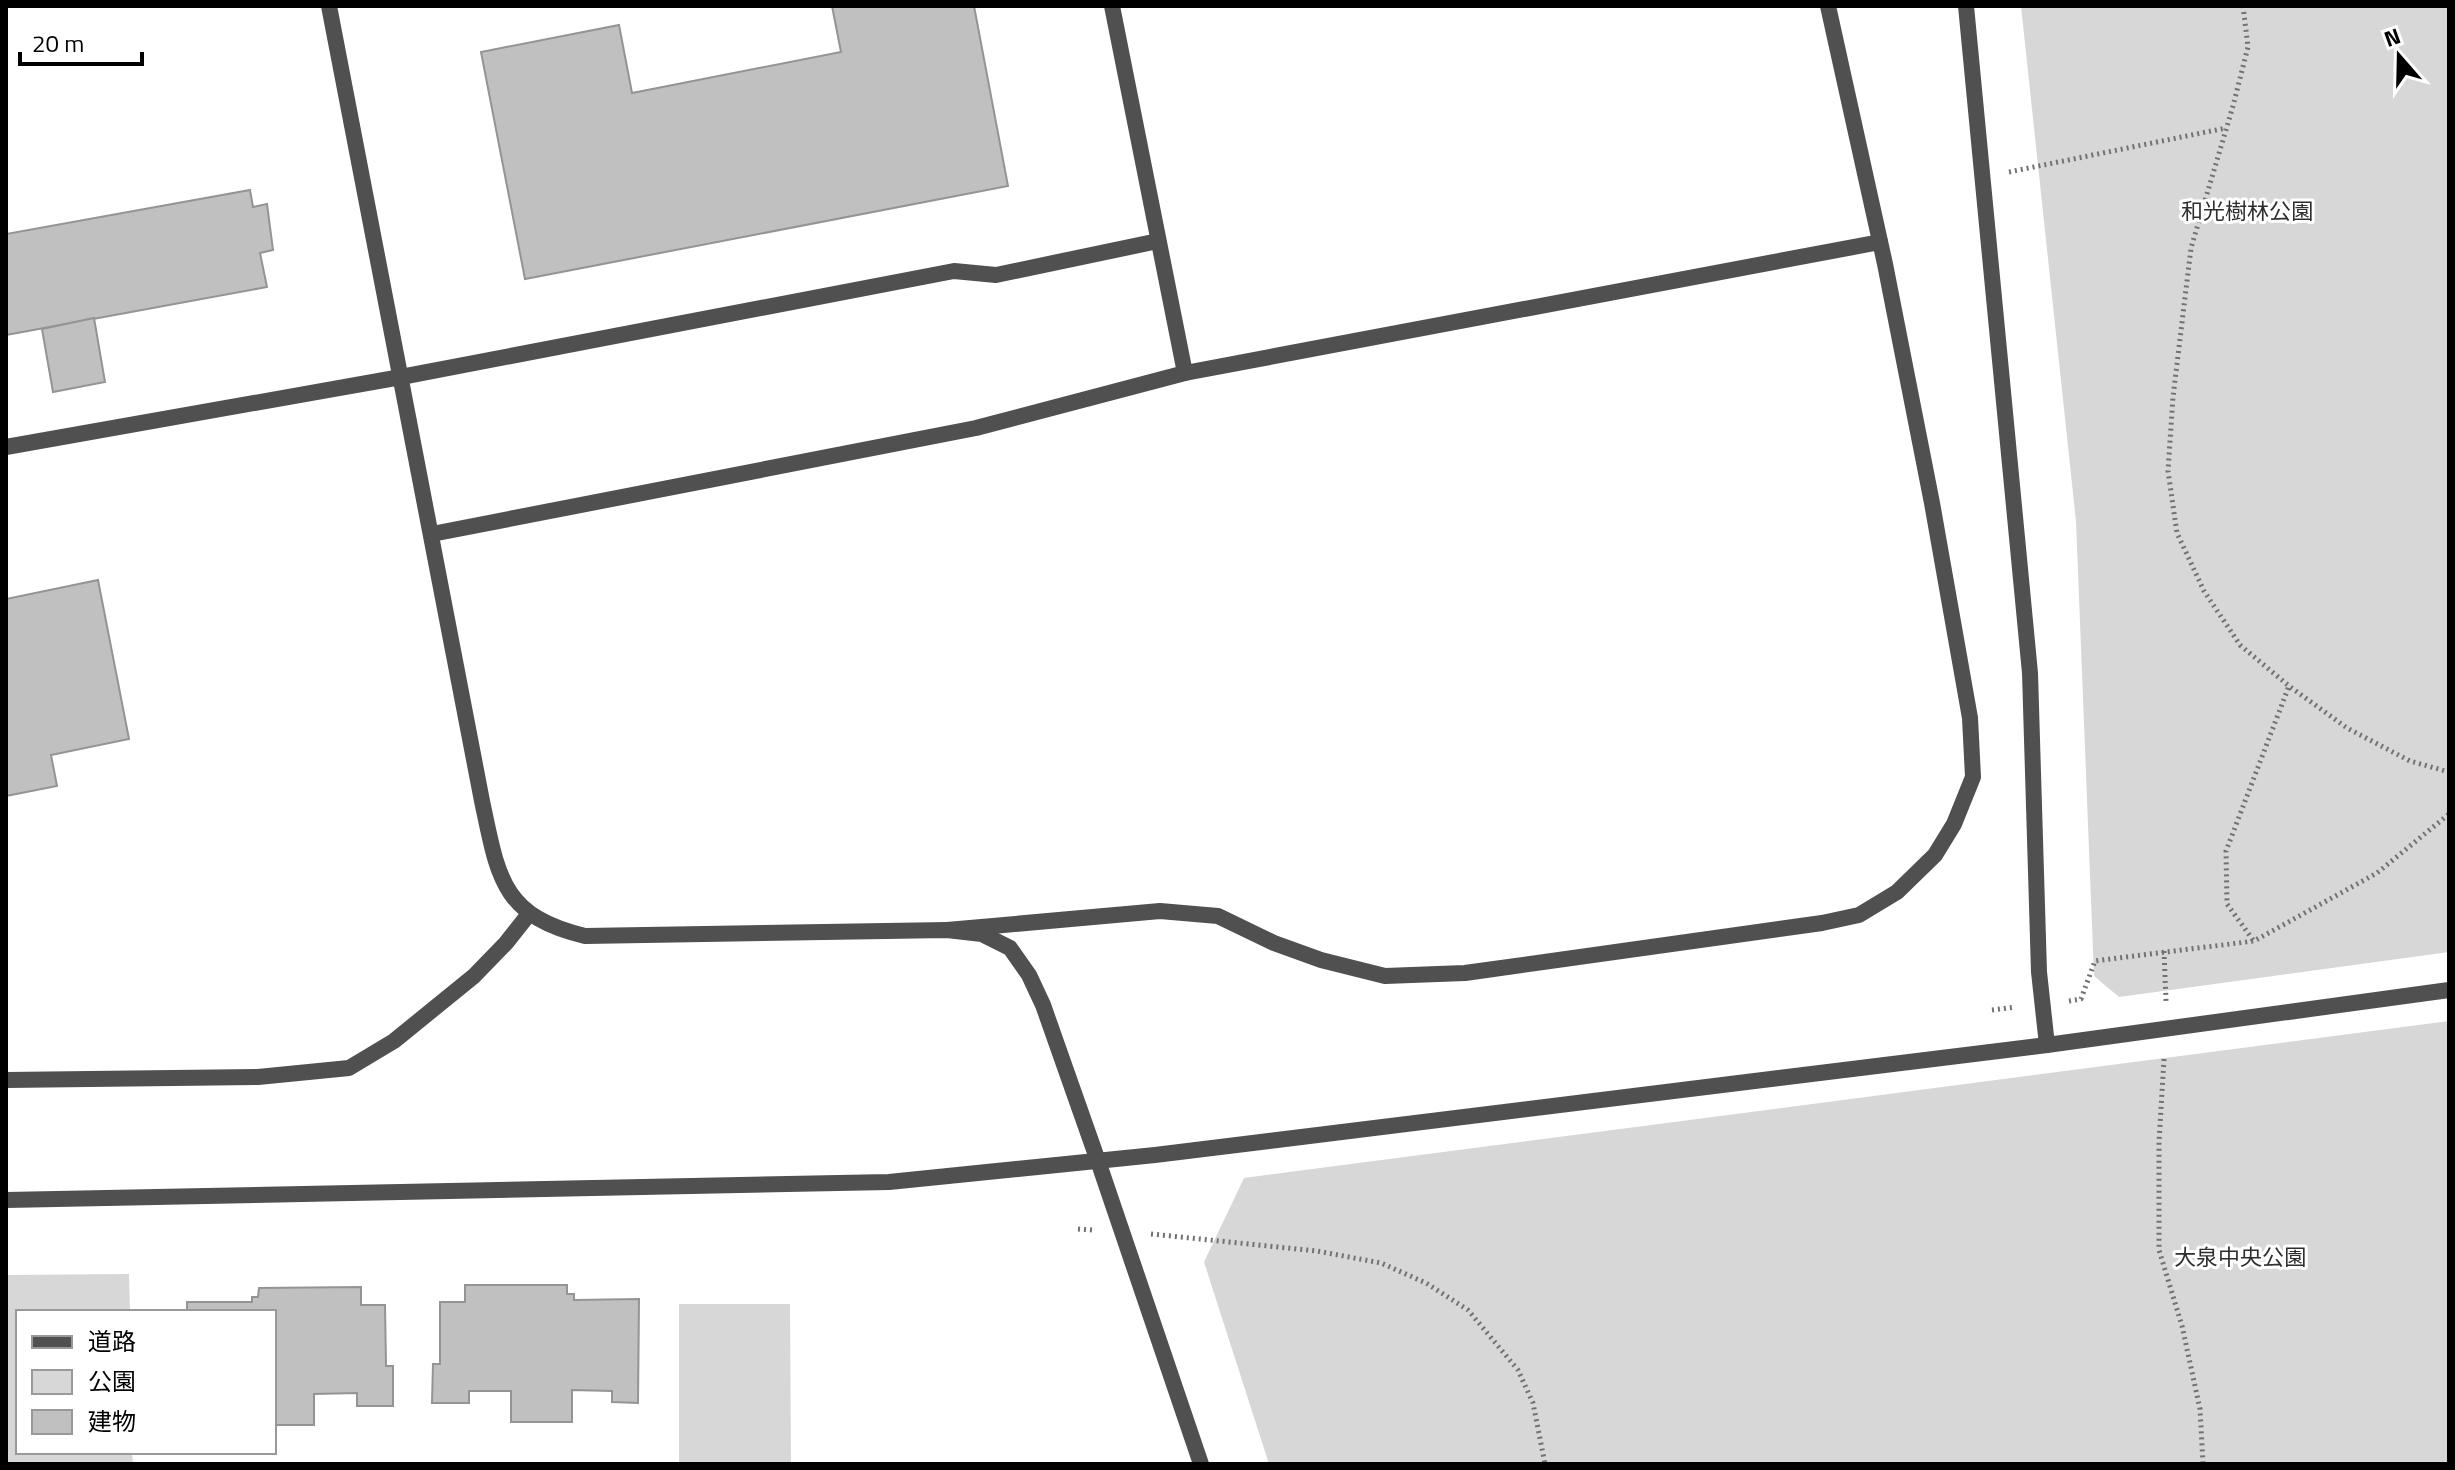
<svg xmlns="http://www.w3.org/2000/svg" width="2455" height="1470" font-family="'Titillium Web','Noto Sans JP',sans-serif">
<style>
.green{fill:#d7d7d7}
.building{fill:#c0c0c0;stroke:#949494;stroke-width:2}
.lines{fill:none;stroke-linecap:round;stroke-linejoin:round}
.path{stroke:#727272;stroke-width:5;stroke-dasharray:2 4;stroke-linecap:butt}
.service{stroke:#505050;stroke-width:16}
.tertiary{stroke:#505050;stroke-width:16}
.labels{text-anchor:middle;stroke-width:6;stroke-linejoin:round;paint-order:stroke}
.park-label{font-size:22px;fill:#2e2e2e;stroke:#fff}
</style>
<rect width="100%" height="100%" fill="#fff"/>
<g class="green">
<path d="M2021 6H2449V952L2119 997 2094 976 2076 521Z"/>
<path d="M2449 1021V1464H1269L1204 1262 1244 1178Z"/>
<path d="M129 1274 130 1312H18V1452H132L133 1464H6V1275Z"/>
<path d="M679 1304H790L791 1464H679Z"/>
</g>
<g class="building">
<path d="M832 6H974L1008 186 525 279 481 52 619 25 632 93 841 52Z"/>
<path d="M250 190 253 207 267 204 273 250 260 253 267 287 6 335V234Z"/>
<path d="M94 318 105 382 53 392 42 329Z"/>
<path d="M98 580 129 739 51 755 57 786 6 796V599Z"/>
<path d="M465 1285H567V1294H574V1300L639 1299 638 1403 612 1402V1391L572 1390V1422H511V1391H469V1403H432L433 1364H440V1302H465Z"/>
<path d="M361 1287V1305H385L386 1366H393V1406H357V1393L314 1394V1425H274V1312H187V1302H252V1297H258L259 1288Z"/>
</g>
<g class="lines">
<g class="path">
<path d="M2243 6 2248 47 2233 106 2191 248 2173 397 2168 471 2177 533 2204 591 2240 645 2289 686 2347 728 2410 761 2449 772"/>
<path d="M2009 172 2226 128"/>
<path d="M2253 940 2227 904 2226 851 2289 686"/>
<path d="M2164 951 2166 1001"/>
<path d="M2069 1001 2081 999 2095 961 2254 941 2377 873 2449 814"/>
<path d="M1992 1010 2015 1007"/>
<path d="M2164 1059 2159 1142V1250L2182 1326 2200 1409 2203 1464"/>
<path d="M1078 1229 1093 1230"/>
<path d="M1151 1234 1317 1251 1381 1263 1426 1283 1468 1310 1518 1370 1533 1403 1545 1464"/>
</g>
<g class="service">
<path d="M329 6 482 801C498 876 501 916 585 936L947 930 982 934 1010 948 1029 975 1043 1005 1098 1161"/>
<path d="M1112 6 1185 373"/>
<path d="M6 447 401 377 954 271 996 275 1158 241"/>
<path d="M432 534 976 428 1185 373 1880 242"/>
<path d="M947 930 1160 911 1218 916 1274 943 1321 960 1385 976 1465 973 1822 923 1859 915 1897 892 1935 855 1954 824 1973 777 1970 718 1932 503 1885 264 1828 6"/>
<path d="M6 1080 258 1077 349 1068 394 1041 474 976 506 943 529 914"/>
</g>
<g class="tertiary">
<path d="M1966 6 2030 673 2039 972 2047 1045"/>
<path d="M1098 1161 1201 1464"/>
<path d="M6 1200 889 1182 1155 1155 2047 1045 2449 990"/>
</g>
</g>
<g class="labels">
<g class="park-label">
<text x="2247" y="219">和光樹林公園</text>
<text x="2240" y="1265">大泉中央公園</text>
</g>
</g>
<rect width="2455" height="1470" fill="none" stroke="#000000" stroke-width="16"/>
<rect x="16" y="1310" width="260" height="144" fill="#ffffff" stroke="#999999" stroke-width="2"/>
<rect x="32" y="1336" width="40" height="12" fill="#505050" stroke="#999999" stroke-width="2"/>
<text x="88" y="1350" font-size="24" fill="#000000">道路</text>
<rect x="32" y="1370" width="40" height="24" fill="#d7d7d7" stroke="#999999" stroke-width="2"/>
<text x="88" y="1390" font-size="24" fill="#000000">公園</text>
<rect x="32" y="1410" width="40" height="24" fill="#c0c0c0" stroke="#999999" stroke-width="2"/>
<text x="88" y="1430" font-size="24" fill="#000000">建物</text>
<g transform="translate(2399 56) rotate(340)" stroke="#ffffff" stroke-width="6" paint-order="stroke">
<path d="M0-6L14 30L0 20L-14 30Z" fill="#000000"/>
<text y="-12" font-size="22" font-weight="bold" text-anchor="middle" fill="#000000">N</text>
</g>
<path d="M20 52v12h122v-12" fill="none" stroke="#000000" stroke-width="4"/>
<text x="32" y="52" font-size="24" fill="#000000" stroke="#ffffff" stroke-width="6" paint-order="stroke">20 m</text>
</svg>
